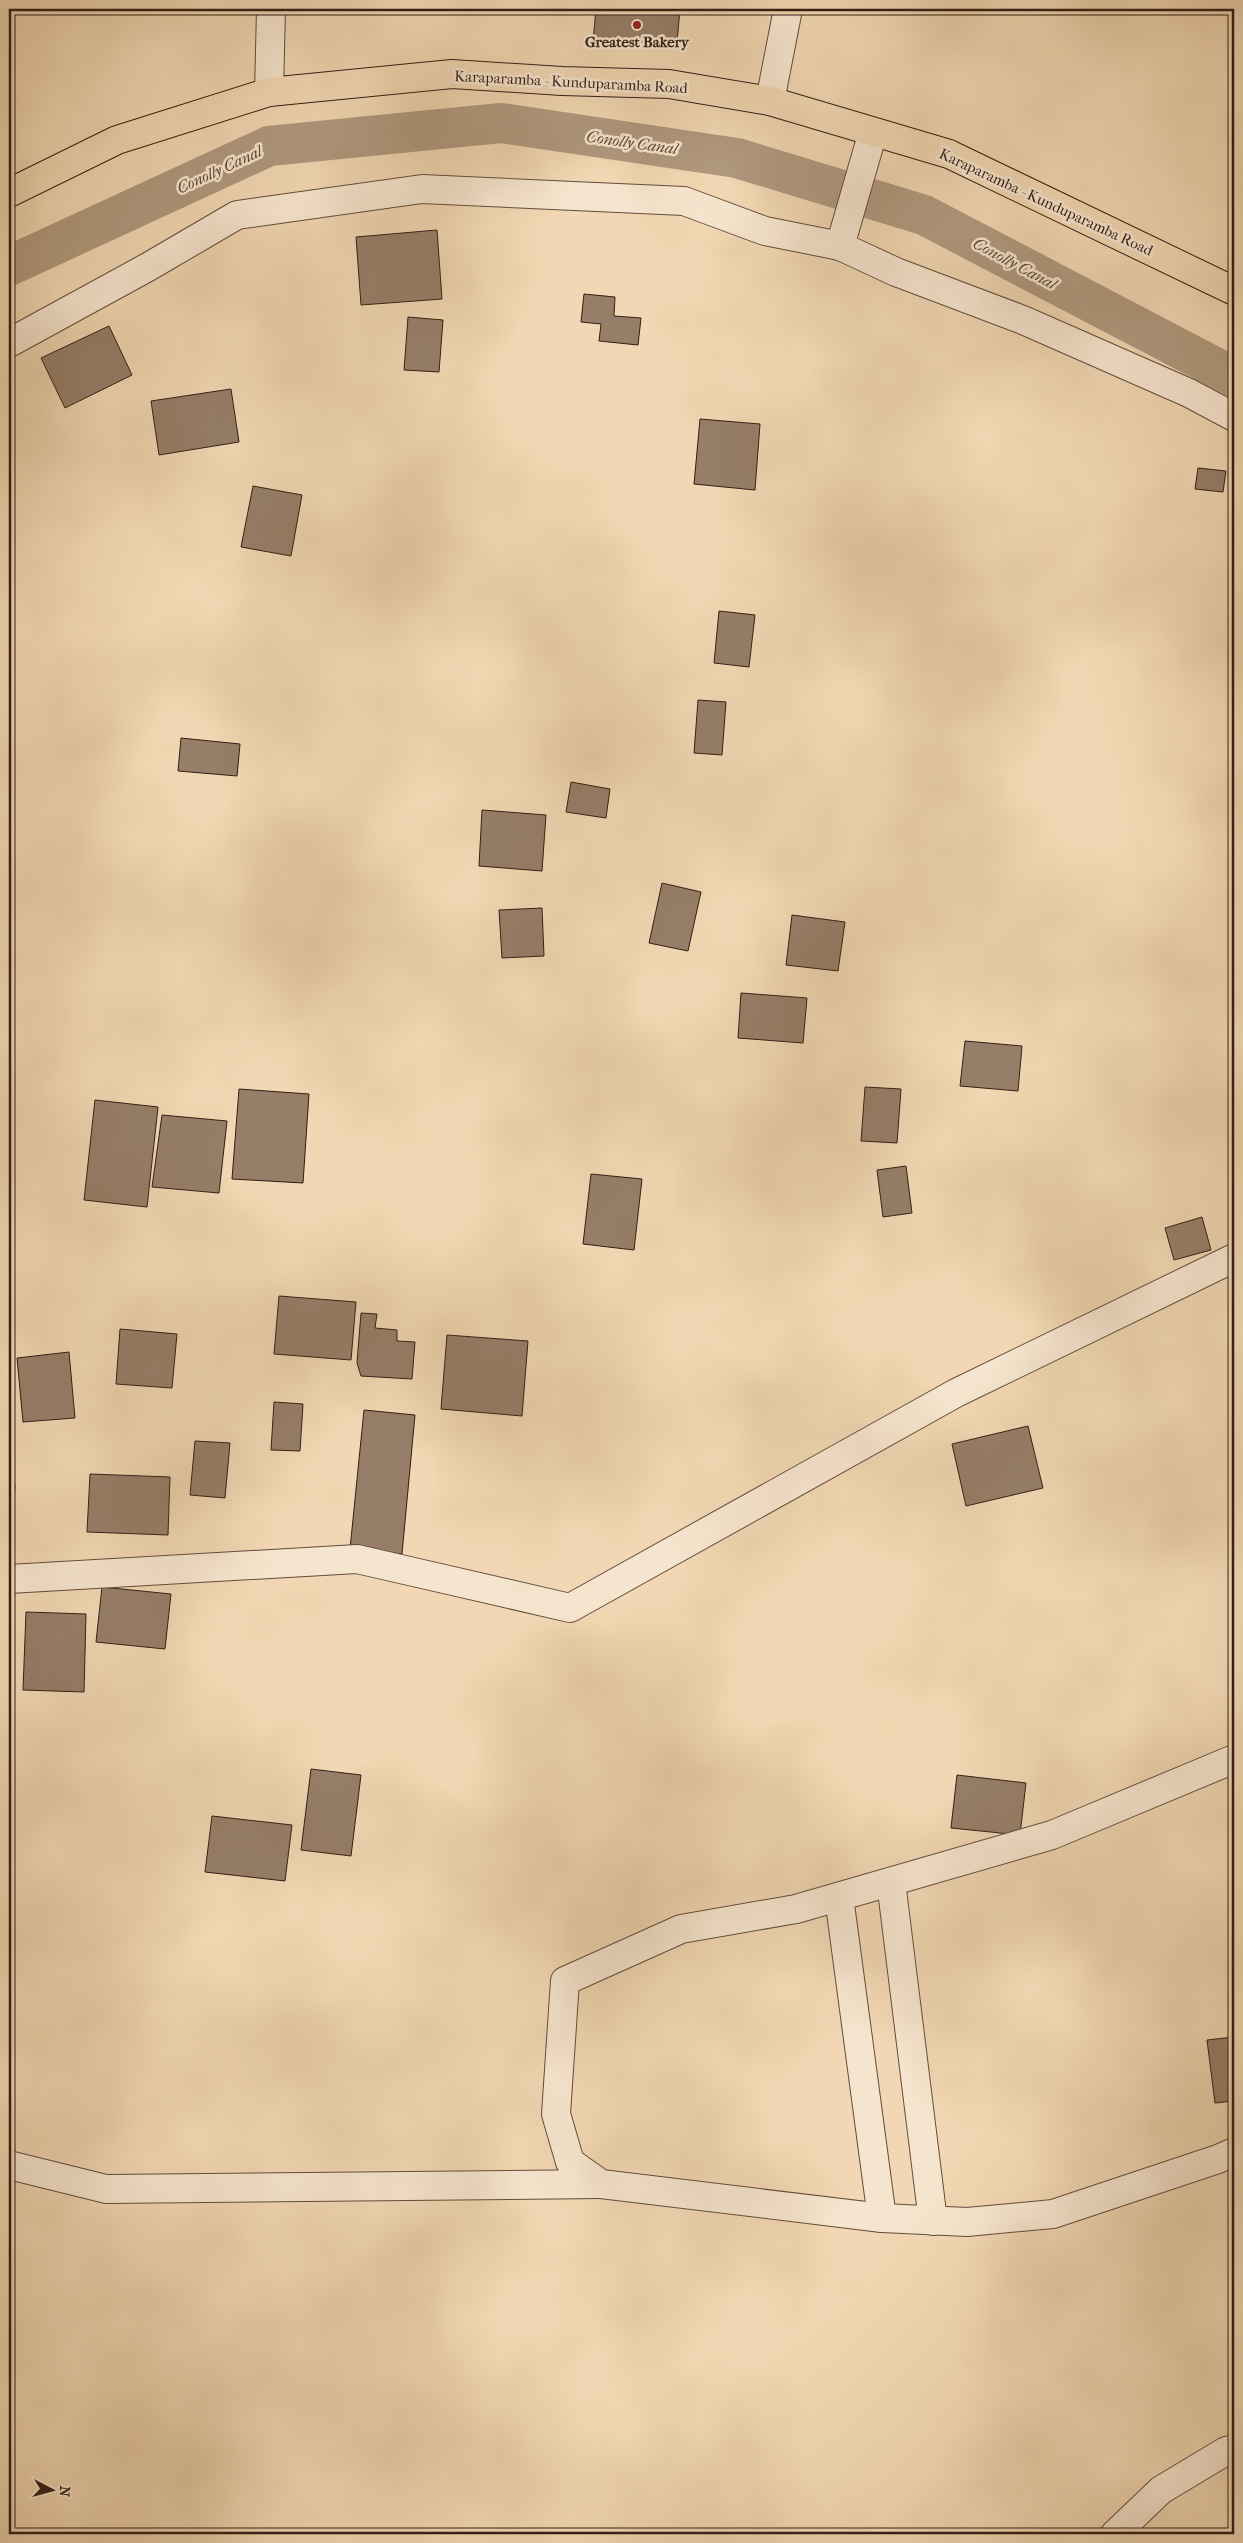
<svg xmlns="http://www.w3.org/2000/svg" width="1243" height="2543" font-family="'IM FELL French Canon',serif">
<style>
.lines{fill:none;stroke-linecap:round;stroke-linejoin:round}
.canal{stroke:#b0987e;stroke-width:40}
.building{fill:#967e68;stroke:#331e16}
.minor-casing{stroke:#624c3d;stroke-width:30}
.major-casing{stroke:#331e16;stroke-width:30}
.minor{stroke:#f6e5ce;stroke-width:28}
.major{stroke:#f1d7b3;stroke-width:28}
.poi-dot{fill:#8f2418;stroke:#f6e5ce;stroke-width:2}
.labels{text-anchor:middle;stroke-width:5;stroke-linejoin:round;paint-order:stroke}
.poi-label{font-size:15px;font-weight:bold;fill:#331e16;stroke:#f6e5ce}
.street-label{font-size:15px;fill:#331e16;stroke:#f6e5ce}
.water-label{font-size:16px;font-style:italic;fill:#5f493a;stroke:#f6e5ce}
</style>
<rect width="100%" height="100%" fill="#f1d7b3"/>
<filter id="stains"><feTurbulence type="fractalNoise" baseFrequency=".004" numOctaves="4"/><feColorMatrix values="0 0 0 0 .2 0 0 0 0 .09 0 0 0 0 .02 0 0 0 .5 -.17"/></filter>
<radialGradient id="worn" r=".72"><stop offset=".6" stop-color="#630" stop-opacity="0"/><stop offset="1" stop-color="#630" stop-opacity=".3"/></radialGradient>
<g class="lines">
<path class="canal" d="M9 266 269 146 501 123 737 158 924 215 1234 377"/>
</g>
<g class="building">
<path d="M596 9H680L677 43 593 41Z"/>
<path d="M437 230 442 299 361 305 356 237Z"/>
<path d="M584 294 615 297 614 316 641 318 638 345 599 341 601 324 581 322Z"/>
<path d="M408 317 443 320 439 372 404 370Z"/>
<path d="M109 326 132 375 65 408 41 358Z"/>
<path d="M231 389 239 442 159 455 151 401Z"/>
<path d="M700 419 760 424 755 490 694 484Z"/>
<path d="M1198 468 1226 471 1223 492 1195 489Z"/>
<path d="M253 486 302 495 291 556 241 547Z"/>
<path d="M719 611 755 615 749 667 714 663Z"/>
<path d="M698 700 726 702 722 755 694 753Z"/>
<path d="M181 738 240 744 237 776 178 771Z"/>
<path d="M571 782 610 789 606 818 566 812Z"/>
<path d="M482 810 546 815 542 871 479 866Z"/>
<path d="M662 883 701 892 688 951 649 943Z"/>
<path d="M542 908 544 956 502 958 499 910Z"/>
<path d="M792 915 845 922 838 971 786 965Z"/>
<path d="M741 993 807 998 803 1043 738 1038Z"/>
<path d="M965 1041 1022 1046 1018 1091 960 1086Z"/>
<path d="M865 1087 901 1089 897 1143 861 1141Z"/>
<path d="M239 1089 309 1094 303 1183 232 1179Z"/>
<path d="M95 1100 158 1107 147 1207 84 1200Z"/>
<path d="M162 1115 227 1121 219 1193 152 1187Z"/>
<path d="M906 1166 912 1213 883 1217 877 1170Z"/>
<path d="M591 1174 642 1179 634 1250 583 1244Z"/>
<path d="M1202 1217 1211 1250 1174 1260 1165 1228Z"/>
<path d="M279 1296 356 1302 351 1360 274 1354Z"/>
<path d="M361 1313 377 1314 375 1328 397 1330V1341L415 1342 412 1379 361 1376 357 1363Z"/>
<path d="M120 1329 177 1334 172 1388 116 1384Z"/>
<path d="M447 1335 528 1341 522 1416 441 1409Z"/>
<path d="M69 1352 75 1418 23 1422 17 1358Z"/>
<path d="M274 1402 303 1404 300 1451 271 1450Z"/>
<path d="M364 1410 415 1415 402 1554 350 1549Z"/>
<path d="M1028 1426 1043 1488 966 1506 952 1444Z"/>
<path d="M195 1441 230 1443 225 1498 190 1495Z"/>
<path d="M90 1474 170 1477 168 1535 87 1532Z"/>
<path d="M9 1484H15L13 1526H9Z"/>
<path d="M102 1587 171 1594 165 1649 96 1642Z"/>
<path d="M26 1612 86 1614 84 1692 23 1690Z"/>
<path d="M311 1769 361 1775 351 1856 301 1850Z"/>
<path d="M957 1775 1026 1783 1020 1835 951 1828Z"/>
<path d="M212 1816 292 1825 285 1881 205 1872Z"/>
<path d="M1234 2037V2101L1215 2103 1207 2040Z"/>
</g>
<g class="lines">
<g class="minor-casing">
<g id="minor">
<path d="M269 92 271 9"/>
<path d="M770 101 788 9"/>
<path d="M840 246 873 132"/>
<path d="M9 343 148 267 237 215 422 189 684 201 765 231 840 246 896 272 1023 320 1189 393 1234 417"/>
<path d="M9 1579 357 1559 570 1608 956 1393 1234 1258"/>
<path d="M1234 1759 1052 1835 796 1909 681 1929 565 1981 556 2114 570 2162 601 2184 882 2218 967 2222 1053 2214 1218 2159 1234 2152"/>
<path d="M891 1882 933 2221"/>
<path d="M839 1897 882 2218"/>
<path d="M9 2165 106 2189 601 2184"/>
<path d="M1115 2534 1161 2490 1226 2451 1234 2449"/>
</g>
</g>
<g class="major-casing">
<path id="major" d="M9 193 117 140 269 92 452 74 562 81 669 84 770 101 949 154 1234 291"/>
</g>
<use href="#minor" class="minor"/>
<use href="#major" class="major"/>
</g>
<circle class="poi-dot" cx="637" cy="25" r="5"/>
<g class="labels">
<g class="poi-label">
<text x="637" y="47">Greatest Bakery</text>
</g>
<g class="street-label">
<text transform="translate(571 82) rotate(3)" y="5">Karaparamba - Kunduparamba Road</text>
<text transform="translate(1046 202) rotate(25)" y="5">Karaparamba - Kunduparamba Road</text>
</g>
<g class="water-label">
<text transform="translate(632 142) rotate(8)" y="6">Conolly Canal</text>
<text transform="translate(219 169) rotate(-25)" y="6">Conolly Canal</text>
<text transform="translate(1015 263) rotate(28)" y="6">Conolly Canal</text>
</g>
</g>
<rect width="1243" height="2543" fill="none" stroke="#f1d7b3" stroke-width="30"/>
<rect x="10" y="10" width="1223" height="2523" fill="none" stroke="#331e16" stroke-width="2.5"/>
<rect x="15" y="15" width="1213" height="2513" fill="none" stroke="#331e16"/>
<g transform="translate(52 2490) rotate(96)" stroke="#f6e5ce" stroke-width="4" paint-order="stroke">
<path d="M0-4L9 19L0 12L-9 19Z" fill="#331e16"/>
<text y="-8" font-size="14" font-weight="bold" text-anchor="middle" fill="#331e16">N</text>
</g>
<rect width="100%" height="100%" filter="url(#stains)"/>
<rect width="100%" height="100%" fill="url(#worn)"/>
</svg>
